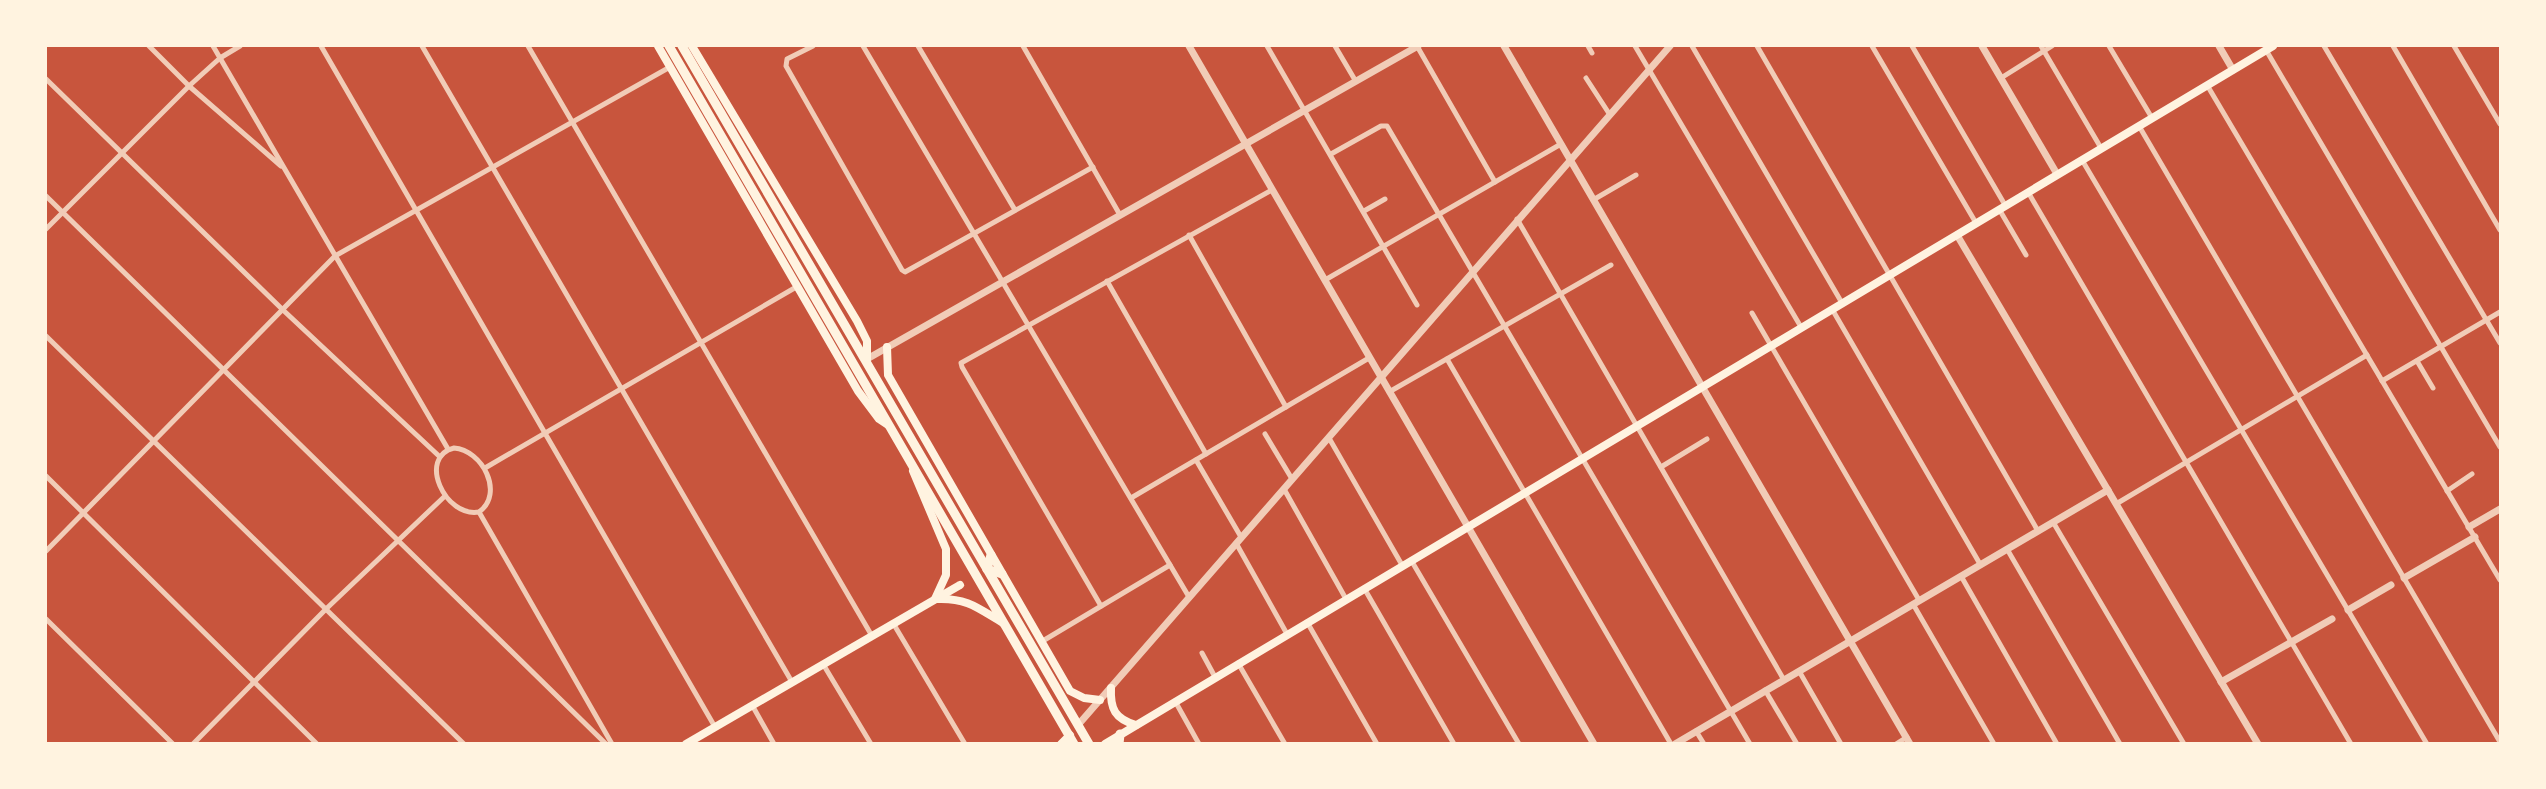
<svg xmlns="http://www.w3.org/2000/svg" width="2546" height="789" font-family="Jost,sans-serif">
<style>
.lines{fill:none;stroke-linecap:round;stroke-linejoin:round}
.minor{stroke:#f1ccb7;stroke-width:5}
.tertiary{stroke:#f1ccb7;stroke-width:7}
.secondary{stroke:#fff3e0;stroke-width:8}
.primary{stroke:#fff3e0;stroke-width:9}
</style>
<rect width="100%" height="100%" fill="#c8553d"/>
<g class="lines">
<g class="minor">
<path d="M149 46 189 86 281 166"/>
<path d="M213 46 448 449"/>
<path d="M321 46 715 727"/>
<path d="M422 46 792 682"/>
<path d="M528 46 872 636"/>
<path d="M813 46 787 59 786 66 902 270 905 272 1093 167"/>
<path d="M863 46 1189 597"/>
<path d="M918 46 1015 210"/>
<path d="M1023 46 1120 215"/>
<path d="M1267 46 1417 305"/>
<path d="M1335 46 1355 80"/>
<path d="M1417 46 1495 182"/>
<path d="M1588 46 1592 53"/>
<path d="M1635 46 1801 327"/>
<path d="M1692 46 1842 303"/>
<path d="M1757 46 2038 531"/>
<path d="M1872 46 1976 223"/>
<path d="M1912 46 2005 205"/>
<path d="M2041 46 2101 148"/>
<path d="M2109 46 2152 118"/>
<path d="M2324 46 2500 343"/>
<path d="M2393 46 2500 230"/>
<path d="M2454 46 2500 124"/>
<path d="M2266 50 2500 447"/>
<path d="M1586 78 1610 115"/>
<path d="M2001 78 2052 46"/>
<path d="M46 79 283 310 440 457"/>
<path d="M2207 85 2500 580"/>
<path d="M2139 126 2500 742"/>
<path d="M1331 154 1381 126H1387L1750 744"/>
<path d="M2082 160 2427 744"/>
<path d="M2028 192 2351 744"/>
<path d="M46 196 606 744"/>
<path d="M1593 200 1636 175"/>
<path d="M1999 209 2026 255"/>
<path d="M1364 211 1385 199"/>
<path d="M1517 219 1784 680"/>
<path d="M46 229 189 86 220 58 240 46"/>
<path d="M1189 235 1286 407"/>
<path d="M1325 280 1561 144"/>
<path d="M1107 281 1206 454"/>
<path d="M1832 309 1980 564"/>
<path d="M1752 313 1919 600"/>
<path d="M46 336 464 744"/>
<path d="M1447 359 1671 744"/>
<path d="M2417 361 2433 388"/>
<path d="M2382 381 2500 312"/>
<path d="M1389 392 1611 265"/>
<path d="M1265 434 1292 479"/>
<path d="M1329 438 1402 565"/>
<path d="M454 448C482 450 505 493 479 512 445 518 417 457 454 448Z"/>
<path d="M1196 460 1241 537"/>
<path d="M1661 467 1707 439"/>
<path d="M485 468 798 286"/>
<path d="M46 476 317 744"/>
<path d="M1284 489 1346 599"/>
<path d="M2447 491 2472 474"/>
<path d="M1131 498 1369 358"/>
<path d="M2116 504 2367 355"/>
<path d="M479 512 612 744"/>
<path d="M2053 522 2184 744"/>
<path d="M1236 543 1287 634"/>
<path d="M2007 549 2120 744"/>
<path d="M46 551 335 256 670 67"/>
<path d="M1411 560 1519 744"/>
<path d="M1961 576 2057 744"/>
<path d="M1364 588 1454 744"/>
<path d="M1913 604 1994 744"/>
<path d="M1101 606 962 367 961 363 1272 190"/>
<path d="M46 619 173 744"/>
<path d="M1307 622 1377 744"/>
<path d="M893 623 965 744"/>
<path d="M1041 642 1170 565"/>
<path d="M1202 653 1215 677"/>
<path d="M1238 663 1285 744"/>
<path d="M823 664 871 744"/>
<path d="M1799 671 1841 744"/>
<path d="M1765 690 1797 744"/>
<path d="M1175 701 1199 744"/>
<path d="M752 705 774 744"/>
<path d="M1696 731 1704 744"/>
<path d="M193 744 326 609 445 496"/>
<path d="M1896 744 1907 737"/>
</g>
<g class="tertiary">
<path d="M1189 46 1594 744"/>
<path d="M1504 46 1910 744"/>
<path d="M1982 46 2057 174"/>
<path d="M2219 46 2233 70"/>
<path d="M1957 235 2258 744"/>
<path d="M867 359 1418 46"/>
<path d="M2469 527 2500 509"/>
<path d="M2404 578 2475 537"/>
<path d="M2348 610 2391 585"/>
<path d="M2221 682 2332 619"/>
<path d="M1078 725 1670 46"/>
<path d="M1675 744 2108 490"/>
</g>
<g class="secondary">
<path d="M658 46 858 391 879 419 888 425"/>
<path d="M692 46 857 321 867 341V359"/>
<path d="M887 347 888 375 1070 691 1084 698 1100 700"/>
<path d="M913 471 946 549V575L935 599"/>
<path d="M938 599C968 598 979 609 1003 623"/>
<path d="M1111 688C1110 709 1115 719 1136 725"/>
<path d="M686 744 960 585"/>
<path d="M1061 744 1070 735"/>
<path d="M1105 744 2273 46"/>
</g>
<g class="primary">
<path d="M669 46 1074 744"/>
<path d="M682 46 1089 744"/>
<path d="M991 555 987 569 1002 574"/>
<path d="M1119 744 1120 734"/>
</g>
</g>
<rect width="2546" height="789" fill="none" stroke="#fff3e0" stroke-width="94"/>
</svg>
